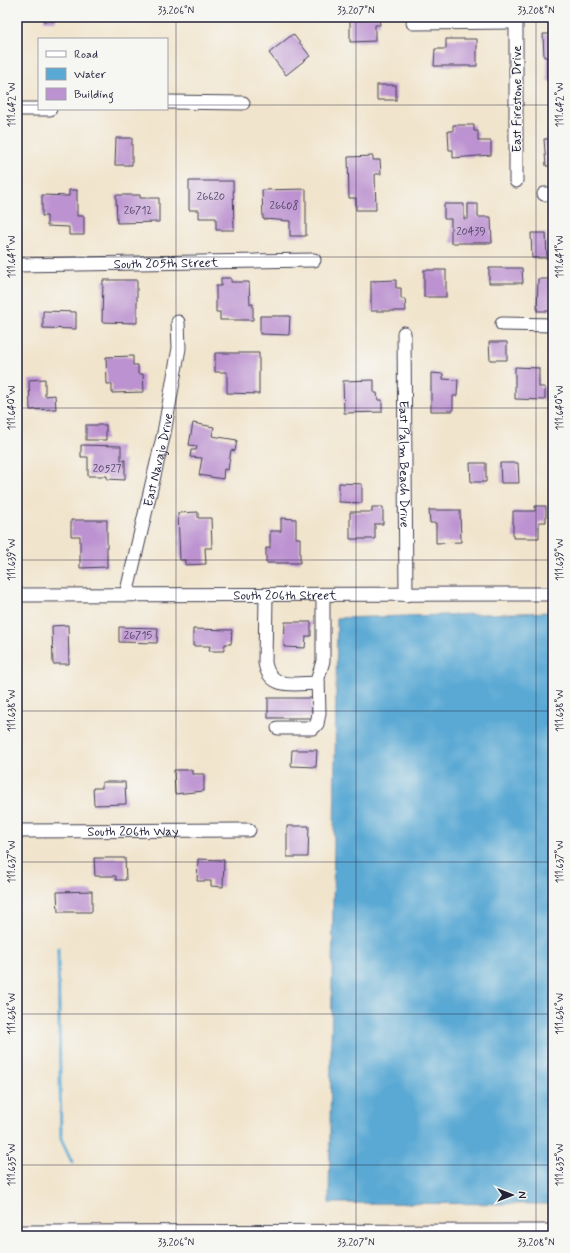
<svg xmlns="http://www.w3.org/2000/svg" width="570" height="1253" font-family="Mynerve,sans-serif">
<style>
.water{fill:#5aa9d4;stroke:#3e6688}
.lines{fill:none;stroke-linecap:round;stroke-linejoin:round}
.stream{stroke:#5aa9d4;stroke-width:3}
.building{fill:#bc92d0}
.minor-casing{stroke:#413f51;stroke-width:15}
.major-casing{stroke:#413f51;stroke-width:19}
.minor{stroke:#fff;stroke-width:13}
.major{stroke:#fff;stroke-width:17}
.ticks{fill:none;stroke:#22223b;stroke-width:1;stroke-opacity:0.45}
.labels{text-anchor:middle;stroke-width:3;stroke-linejoin:round;paint-order:stroke}
.number-label{font-size:11px;fill:#483e60}
.street-label{font-size:13px;fill:#22223b;stroke:#f6f6f2}
.neatline{fill:none;stroke:#22223b;stroke-width:1.5}
.ticks-label{font-size:10px;text-anchor:middle;fill:#22223b}
</style>
<rect width="100%" height="100%" fill="#f6f6f2"/>
<filter id="ink" filterUnits="userSpaceOnUse"><feTurbulence type="fractalNoise" baseFrequency=".025" numOctaves="2"/><feDisplacementMap in="SourceGraphic" scale="8" xChannelSelector="R" yChannelSelector="G"/><feConvolveMatrix kernelMatrix="1 2 1 2 8 2 1 2 1" color-interpolation-filters="sRGB"/></filter>
<filter id="wash" filterUnits="userSpaceOnUse"><feTurbulence type="fractalNoise" baseFrequency=".012" numOctaves="4" result="noise"/><feDisplacementMap in="SourceGraphic" scale="16" xChannelSelector="R" yChannelSelector="G"/><feGaussianBlur stdDeviation="0.9" result="paint"/><feColorMatrix in="noise" values="0 0 0 0 0 0 0 0 0 0 0 0 0 0 0 0 0 1.4 0 .05"/><feComposite in="paint" operator="in"/></filter>
<g filter="url(#wash)">
<rect width="100%" height="100%" fill="#f1e4cc"/>
<path class="water" d="M553 612V1204L329 1203 337 618Z"/>
<g class="lines">
<path class="stream" d="M58 948 61 1139 72 1162"/>
</g>
<g id="blocks">
<g class="building">
<rect x="44" y="17" width="12" height="4"/>
<path d="M350 17H379L380 25H375V41L350 42Z"/>
<path d="M293 34 310 56 286 75 269 53Z"/>
<path d="M543 34H553V81H547V57H544Z"/>
<path d="M446 39H477V66H434L435 49H446Z"/>
<rect x="377" y="85" width="19" height="15"/>
<path d="M453 125H474V131H478V141H491V155L453 158V150H449L448 131H453Z"/>
<path d="M116 138H132V165H115Z"/>
<path d="M544 139H553V166H546Z"/>
<path d="M373 156V160H380L381 174H375L376 210H356V198H349L348 157Z"/>
<path d="M189 181H233L234 230H216V218H199V210H189Z"/>
<path d="M306 189V236H290V221L263 219 262 190Z"/>
<path d="M69 190H77V216H84V235H69V227L47 226V216H42V195L69 196Z"/>
<path d="M116 195H140V198H159V222L117 223Z"/>
<path d="M444 204H464V219H468V204H478V217H491L492 243H451V219H444Z"/>
<path d="M531 233H546L547 258H532Z"/>
<path d="M489 268H522L523 283H489Z"/>
<rect x="424" y="270" width="22" height="27"/>
<path d="M221 278H231V282H249L250 304H253V320H220V312H216V286H221Z"/>
<path d="M538 279H553V311H537Z"/>
<path d="M103 280H137V323L102 322Z"/>
<path d="M396 280V288H401V299H405L406 311H371V281Z"/>
<path d="M43 311 76 312V329L43 328Z"/>
<path d="M260 316H290L289 335 260 334Z"/>
<path d="M489 342H507V360H490Z"/>
<path d="M215 353H259V394L227 393V372H215Z"/>
<path d="M133 356V365H138V374H143L144 392 112 393V384H107L106 357Z"/>
<path d="M515 367 539 368V387H545V400L515 399Z"/>
<path d="M431 373 443 374V379L458 380 457 396H453V411H431Z"/>
<path d="M45 379V396L55 395 56 409 30 410 29 380Z"/>
<path d="M374 380V393H377L378 400H382V412L344 413 343 381Z"/>
<path d="M193 423 214 427 212 436 237 440 235 451 231 450 228 470 224 469 223 479 199 475 202 458 190 457 191 450H196L197 446 189 445Z"/>
<rect x="86" y="425" width="20" height="15"/>
<path d="M81 445 121 446V460H125V480L107 479V476H88V457H81Z"/>
<path d="M470 463H486V482H471Z"/>
<path d="M500 463H518L519 483H501Z"/>
<path d="M339 483 362 484V503L339 502Z"/>
<path d="M535 506H546V522H539V538H513V511H535Z"/>
<path d="M372 507H383V524H375V539H350V512H372Z"/>
<path d="M429 510H460L461 542 436 543V523H430Z"/>
<path d="M198 512V518H211L212 548H205L206 564 185 565V560H180L178 513Z"/>
<path d="M281 518 296 519V538H300V563H266V548H270V531H281Z"/>
<path d="M71 520H107V567L80 568V536H71Z"/>
<path d="M285 622H311V636H306L305 648 284 647Z"/>
<path d="M68 625 69 664H53L52 626Z"/>
<path d="M119 627 158 628 157 643 119 642Z"/>
<path d="M193 629 232 630 231 644H225L224 651H209L210 646H193Z"/>
<rect x="268" y="698" width="44" height="20"/>
<path d="M292 750H317L316 767 291 766Z"/>
<path d="M174 770H192V774H204V791L175 794Z"/>
<path d="M102 782H125L126 804 94 805 93 788H102Z"/>
<path d="M287 826H309L308 857H287Z"/>
<path d="M94 858H125L126 880H116V876H95Z"/>
<path d="M198 859 224 860 223 887 211 886V881H197Z"/>
<path d="M92 891V912H58L57 892Z"/>
</g>
</g>
</g>
<g filter="url(#ink)">
<use href="#blocks" fill-opacity="0" stroke="#413f51" stroke-width="1"/>
<g class="lines">
<g class="minor-casing">
<g id="minor">
<path d="M413 23 516 22"/>
<path d="M167 102 243 103"/>
<path d="M17 109H50"/>
<path d="M516 181V17"/>
<path d="M544 194H553"/>
<path id="s1" d="M17 265 314 260"/>
<path d="M502 324 553 325"/>
<path id="s2" d="M404 333 406 595"/>
<path id="s3" d="M17 595 553 594"/>
<path id="s4" d="M126 595 164 433 179 348 178 322"/>
<path d="M266 595 265 663C270 691 296 683 318 683"/>
<path d="M278 728H313L317 724 319 713 318 678 323 661V595"/>
<path id="s5" d="M17 831 249 830"/>
</g>
</g>
<g class="major-casing">
<path id="major" d="M17 1234 553 1233"/>
</g>
<use href="#minor" class="minor"/>
<use href="#major" class="major"/>
</g>
</g>
<path class="ticks" d="M176 17V1236M356 17V1236M536 17V1236M17 105H39M167 105H553M17 257H553M17 408H553M17 560H553M17 711H553M17 862H553M17 1014H553M17 1165H553"/>
<g class="labels">
<g class="number-label">
<text x="211" y="200">26620</text>
<text x="284" y="209">26608</text>
<text x="138" y="214">26712</text>
<text x="471" y="235">20439</text>
<text x="107" y="472">20527</text>
<text x="138" y="639">26715</text>
</g>
<g class="street-label">
<text transform="translate(516 99) rotate(-90)" y="5">East Firestone Drive</text>
<text dy="5" stroke="none"><textPath href="#s1" startOffset="149">South 205th Street</textPath></text>
<text dy="5" stroke="none"><textPath href="#s4" startOffset="139">East Navajo Drive</textPath></text>
<text dy="5" stroke="none"><textPath href="#s2" startOffset="131">East Palm Beach Drive</textPath></text>
<text dy="5" stroke="none"><textPath href="#s3" startOffset="268">South 206th Street</textPath></text>
<text dy="5" stroke="none"><textPath href="#s5" startOffset="116">South 206th Way</textPath></text>
</g>
</g>
<rect width="570" height="1253" fill="none" stroke="#f6f6f2" stroke-width="44"/>
<rect x="38" y="38" width="130" height="72" fill="#f6f6f2" stroke="#a1a1a9"/>
<rect x="46" y="51" width="20" height="6" fill="#ffffff" stroke="#a1a1a9"/>
<text x="74" y="58" font-size="12" fill="#22223b">Road</text>
<rect x="46" y="68" width="20" height="12" fill="#5aa9d4" stroke="#a1a1a9"/>
<text x="74" y="78" font-size="12" fill="#22223b">Water</text>
<rect x="46" y="88" width="20" height="12" fill="#bc92d0" stroke="#a1a1a9"/>
<text x="74" y="98" font-size="12" fill="#22223b">Building</text>
<g transform="translate(512 1195) rotate(90)" stroke="#f6f6f2" stroke-width="3" paint-order="stroke">
<path d="M0-3L7 15L0 10L-7 15Z" fill="#22223b"/>
<text y="-6" font-size="11" font-weight="bold" text-anchor="middle" fill="#22223b">N</text>
</g>
<rect x="22" y="22" width="526" height="1209" class="neatline"/>
<g class="ticks-label">
<text x="176" y="14">33.206°N</text>
<text x="356" y="14">33.207°N</text>
<text x="536" y="14">33.208°N</text>
<text transform="translate(11 105) rotate(-90)" y="4">111.642°W</text>
<text transform="translate(559 105) rotate(-90)" y="4">111.642°W</text>
<text transform="translate(11 257) rotate(-90)" y="4">111.641°W</text>
<text transform="translate(559 257) rotate(-90)" y="4">111.641°W</text>
<text transform="translate(11 408) rotate(-90)" y="4">111.640°W</text>
<text transform="translate(559 408) rotate(-90)" y="4">111.640°W</text>
<text transform="translate(559 560) rotate(-90)" y="4">111.639°W</text>
<text transform="translate(11 560) rotate(-90)" y="4">111.639°W</text>
<text transform="translate(11 711) rotate(-90)" y="4">111.638°W</text>
<text transform="translate(559 711) rotate(-90)" y="4">111.638°W</text>
<text transform="translate(559 862) rotate(-90)" y="4">111.637°W</text>
<text transform="translate(11 862) rotate(-90)" y="4">111.637°W</text>
<text transform="translate(559 1014) rotate(-90)" y="4">111.636°W</text>
<text transform="translate(11 1014) rotate(-90)" y="4">111.636°W</text>
<text transform="translate(11 1165) rotate(-90)" y="4">111.635°W</text>
<text transform="translate(559 1165) rotate(-90)" y="4">111.635°W</text>
<text x="176" y="1246">33.206°N</text>
<text x="356" y="1246">33.207°N</text>
<text x="536" y="1246">33.208°N</text>
</g>
</svg>
